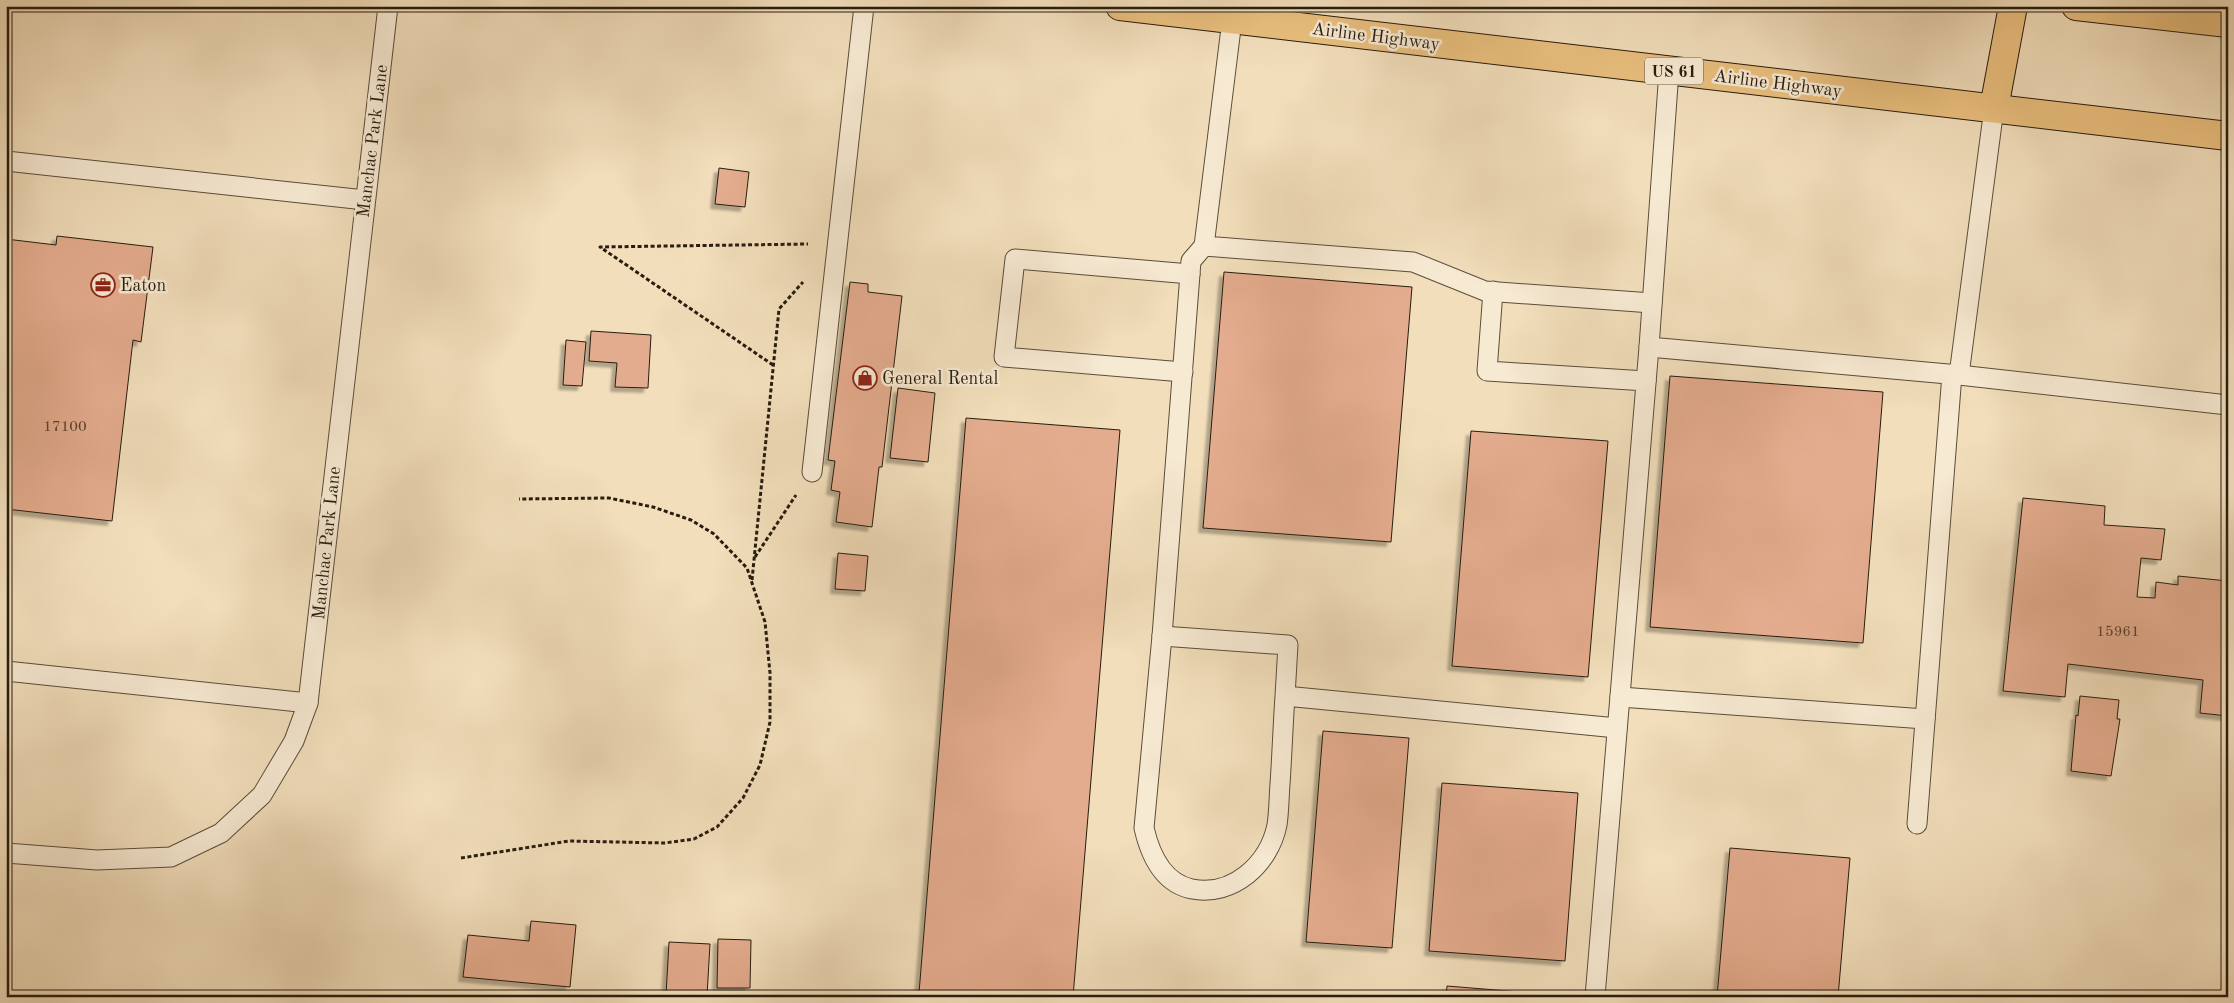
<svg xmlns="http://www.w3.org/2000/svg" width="2234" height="1003" font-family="'Old Standard TT',serif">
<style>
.building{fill:#e4ac8e;stroke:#271d0f;filter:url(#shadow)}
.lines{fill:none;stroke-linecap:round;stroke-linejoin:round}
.lane-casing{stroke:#5a4d3a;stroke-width:21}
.highway-casing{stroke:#271d0f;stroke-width:30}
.path{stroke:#271d0f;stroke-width:3;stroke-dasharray:4 2.5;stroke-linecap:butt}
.lane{stroke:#f7ead3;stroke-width:19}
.highway{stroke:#e9bf7e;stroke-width:28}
.labels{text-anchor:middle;stroke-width:5;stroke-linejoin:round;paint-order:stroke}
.number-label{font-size:15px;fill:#56412f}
.shield{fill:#f7ead3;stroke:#655a4a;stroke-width:1}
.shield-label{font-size:16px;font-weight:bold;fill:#271d0f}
.street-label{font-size:18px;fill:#271d0f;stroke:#f7ead3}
.poi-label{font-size:18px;fill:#271d0f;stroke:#f7ead3;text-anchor:start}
</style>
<defs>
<filter id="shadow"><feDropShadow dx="-4.5" dy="4.5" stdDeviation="1" flood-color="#0004"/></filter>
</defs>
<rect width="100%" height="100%" fill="#f2debb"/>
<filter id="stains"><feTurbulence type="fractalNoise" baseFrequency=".004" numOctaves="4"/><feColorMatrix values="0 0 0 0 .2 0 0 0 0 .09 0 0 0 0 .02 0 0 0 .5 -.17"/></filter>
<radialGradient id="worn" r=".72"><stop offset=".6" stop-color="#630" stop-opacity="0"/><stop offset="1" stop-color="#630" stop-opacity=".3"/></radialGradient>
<g class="building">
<path d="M719 168 749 172 745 207 715 204Z"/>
<path d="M57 236 153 247 141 342 133 340 112 521 6 509V239L56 245Z"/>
<path d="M1224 272 1412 287 1391 542 1203 528Z"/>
<path d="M850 282 868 284V292L902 296 882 467H879L872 527 836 522 840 492 831 490 835 461 828 460Z"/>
<path d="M591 331 651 335 648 388 615 387 617 363 589 361Z"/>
<path d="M566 340 586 342 582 386 563 385Z"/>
<path d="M1670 376 1883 392 1863 643 1650 627Z"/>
<path d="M898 388 935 393 928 462 890 458Z"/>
<path d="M966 418 1120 430 1073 997H962L919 993Z"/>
<path d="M1471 431 1608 441 1588 677 1452 666Z"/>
<path d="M2023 498 2105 506 2104 525 2165 529 2161 560 2141 558 2137 597 2155 598 2156 582 2178 585V576L2228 581V716L2200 713 2203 680 2068 664 2065 697 2003 691Z"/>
<path d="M838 553 868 556 865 591 835 589Z"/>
<path d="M2080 696 2119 700 2117 719H2120L2111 776 2071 771 2076 715 2078 716Z"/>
<path d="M1323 731 1409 738 1392 948 1306 942Z"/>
<path d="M1442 783 1578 793 1565 961 1429 951Z"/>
<path d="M1730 848 1850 858 1838 997H1717Z"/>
<path d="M531 921 576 925 570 987 463 977 468 935 529 941Z"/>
<path d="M718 939 751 940 750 988H717Z"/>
<path d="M669 942 710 944 707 996 666 995Z"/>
<path d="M1447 986 1557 995V997H1446Z"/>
</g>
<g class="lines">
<g class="lane-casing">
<g id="lane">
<path d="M1232 20 1204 246 1413 262 1485 291 1652 303"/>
<path d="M1669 71 1649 347 1959 375 2228 405"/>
<path d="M6 161 365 200"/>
<path d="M1493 291 1487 371 1646 381"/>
<path d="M1183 372 1004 357 1015 259 1190 274"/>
<path d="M1959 375 1994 108"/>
<path d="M812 472 864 6"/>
<path d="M1162 636 1191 261 1204 246"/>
<path d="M6 671 308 703"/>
<path d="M1285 696C1283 725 1282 755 1280 784 1279 797 1279 812 1277 825 1269 864 1233 897 1192 889 1162 883 1150 854 1144 828L1162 636 1288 645 1285 696 1617 728"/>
<path d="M1620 697 1925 719"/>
<path d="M1917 824 1952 374"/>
<path d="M6 853 97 860 171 857 221 833 262 795 294 741 308 703 388 6"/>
<path d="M1595 997 1649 347"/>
</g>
</g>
<g class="highway-casing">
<g id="highway">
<path d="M1120 6 2228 136"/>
<path d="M2076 6 2228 23"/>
<path d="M1994 108 2013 6"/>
</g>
</g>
<g class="path">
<path d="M773 365 600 247 808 244"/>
<path d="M755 557 796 495"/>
<path d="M752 580 779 309 803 282"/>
<path d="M461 858 569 841 665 843 694 839 717 827 743 798 760 765 770 722V673L765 622 747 568 714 534 691 520 653 507 609 498 519 499"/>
</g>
<use href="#lane" class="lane"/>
<use href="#highway" class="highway"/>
</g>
<defs>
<g id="office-ring" transform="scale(1.25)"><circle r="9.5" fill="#f7ead3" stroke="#8f2418" stroke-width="1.5"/><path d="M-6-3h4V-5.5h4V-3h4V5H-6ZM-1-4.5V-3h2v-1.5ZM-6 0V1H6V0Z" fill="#8f2418"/></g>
<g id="shop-ring" transform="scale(1.25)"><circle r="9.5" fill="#f7ead3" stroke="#8f2418" stroke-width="1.5"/><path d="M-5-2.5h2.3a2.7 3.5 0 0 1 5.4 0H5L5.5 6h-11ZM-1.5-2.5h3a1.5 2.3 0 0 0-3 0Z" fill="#8f2418"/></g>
</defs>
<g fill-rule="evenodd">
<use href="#office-ring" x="103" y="285"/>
<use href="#shop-ring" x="865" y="378"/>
</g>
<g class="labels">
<g class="number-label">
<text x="65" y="431">17100</text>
<text x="2118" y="636">15961</text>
</g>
<rect class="shield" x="1645" y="57.5" width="58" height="27" rx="4"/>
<g class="shield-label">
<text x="1674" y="77">US 61</text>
</g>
<g class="street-label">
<text transform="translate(1376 36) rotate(7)" y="6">Airline Highway</text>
<text transform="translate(1778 83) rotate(7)" y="6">Airline Highway</text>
<text transform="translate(372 141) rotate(-83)" y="6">Manchac Park Lane</text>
<text transform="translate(326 543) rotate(-84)" y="6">Manchac Park Lane</text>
</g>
<g class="poi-label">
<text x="120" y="291">Eaton</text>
<text x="882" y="384">General Rental</text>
</g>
</g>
<rect width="2234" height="1003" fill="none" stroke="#f2debb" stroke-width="25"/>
<rect x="8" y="8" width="2219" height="988" fill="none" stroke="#271d0f" stroke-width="2.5"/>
<rect x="12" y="12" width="2209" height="978" fill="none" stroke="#271d0f"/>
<rect width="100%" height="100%" filter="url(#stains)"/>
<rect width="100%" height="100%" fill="url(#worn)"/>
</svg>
